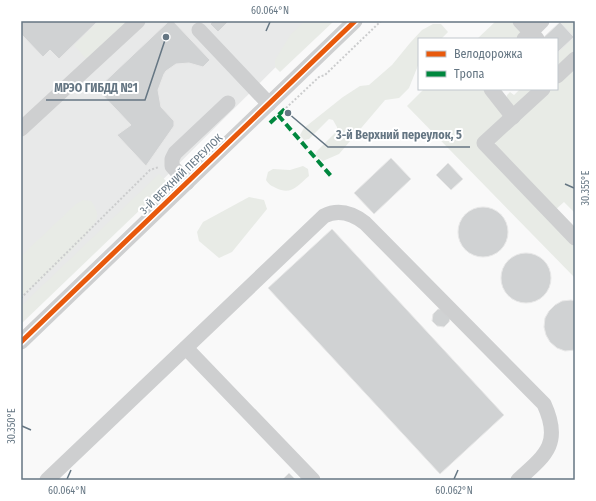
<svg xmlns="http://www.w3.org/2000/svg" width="596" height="501" font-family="'Fira Sans Condensed',sans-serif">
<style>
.built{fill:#e8e9e9}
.green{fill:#e8ebe6}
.building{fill:#d0d2d3;stroke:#e8e8e8}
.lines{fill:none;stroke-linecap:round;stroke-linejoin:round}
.path{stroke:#cbcccd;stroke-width:2;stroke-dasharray:2 2;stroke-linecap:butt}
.minor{stroke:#cecfd0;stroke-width:15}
.quiet{stroke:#00873e;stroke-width:4;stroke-dasharray:8 4;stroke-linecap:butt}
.cycleway-casing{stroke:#fff;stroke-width:8}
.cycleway{stroke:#e8590c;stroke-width:5}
.ticks{fill:none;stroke:#657683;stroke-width:1.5}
.labels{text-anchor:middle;stroke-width:4;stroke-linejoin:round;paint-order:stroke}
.street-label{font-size:11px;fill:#657683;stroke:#fff}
.leader{fill:none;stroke:#657683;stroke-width:1.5}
.callout-dot{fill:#657683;stroke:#fff;stroke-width:1.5}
.callout-label{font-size:12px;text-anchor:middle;font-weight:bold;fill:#657683;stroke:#fff;stroke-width:4;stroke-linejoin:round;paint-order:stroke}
.neatline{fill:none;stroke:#657683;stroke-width:1.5}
.ticks-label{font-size:10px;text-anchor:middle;fill:#657683}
</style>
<rect width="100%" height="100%" fill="#f9f9f9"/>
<path class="built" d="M21 21H322L21 321Z"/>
<g class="green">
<path d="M98 21H132L88 61 74 45Z"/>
<path d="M305 21H334L280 72 275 67V60L291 34Z"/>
<path d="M496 21H514L521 29 520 33 517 39H477Z"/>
<path d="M559 21H575V54L557 70V53L574 37Z"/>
<path d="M433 24H441L448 32 441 39H419V63L409 88 399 98 385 100 339 154 323 161 315 155 317 151 337 131V127L333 120 329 119 309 139 304 140 300 135 304 128 343 97 360 86 369 85 392 65 410 43 422 30Z"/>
<path d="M575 65V213L564 202 554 211 496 147 495 142 549 89H557V81Z"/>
<path d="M424 89H485L505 115 478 142 575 244V278L407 106Z"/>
<path d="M520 89H537L513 108 506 100 507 95 510 92 514 95Z"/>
<path d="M303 166 308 169 309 176C298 185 291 196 276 188 272 186 269 185 266 180L268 172 273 169 290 170Z"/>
<path d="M159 174 168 183 21 324V306Z"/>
<path d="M249 197 264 200 267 209 232 252 219 258 199 241 197 232 203 222Z"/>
<path d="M83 200 91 201C94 205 98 212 97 217 96 233 35 284 21 297V256L76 204Z"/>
</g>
<g class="building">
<path d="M21 21H98L59 59 50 50 43 57 21 34Z"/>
<path d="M169 21H173L210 60 203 67 189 63 176 64 166 71 164 74 158 90 161 107 174 121V126L146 166 117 135 131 125 97 89Z"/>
<path d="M213 21H229L218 32 210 24Z"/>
<path d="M560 22 574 37 557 53V39H542Z"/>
<path d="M391 158 411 179 374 214 354 193Z"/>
<path d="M448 163 463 179 451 190 436 175Z"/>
<circle cx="483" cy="232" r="25"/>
<path d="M332 229 504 415 440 474 268 288Z"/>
<circle cx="526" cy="278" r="25"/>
<path d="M571 300 575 301V350L565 351 557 348 550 342 546 335 544 327 545 318 549 311 555 305 562 301Z"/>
<path d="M438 309H441L450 319 449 322 444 327 437 326 432 321 433 314Z"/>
<path d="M289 473 296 480H282Z"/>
</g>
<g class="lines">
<g class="path">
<path d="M286 108 319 77 325 75 381 21"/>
<path d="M21 298 150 170 159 167"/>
</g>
<g class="minor">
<path d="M520 21 537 39"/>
<path d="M199 30 269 104"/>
<path d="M524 39 542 21"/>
<path d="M557 76 575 59"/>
<path d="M491 89 513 117"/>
<path d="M543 89 484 143 575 238"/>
<path d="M21 129 138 21"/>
<path d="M187 183 172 166V159L175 153 228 103"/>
<path d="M21 342 355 21"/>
<path d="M186 348 313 480"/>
<path d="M47 480 324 216C338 209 352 213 365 223L544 404C562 443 546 455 518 480"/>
</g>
<g class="quiet">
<path d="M278 115 331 176"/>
<path d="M270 123 286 108"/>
</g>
<g class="cycleway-casing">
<path id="cycleway" d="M21 342 355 21"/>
</g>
<use href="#cycleway" class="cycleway"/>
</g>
<path class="ticks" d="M266 31 270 22M565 184 574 188M22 426 31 430M67 479 71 470M454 479 458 470"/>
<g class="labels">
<g class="street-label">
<text transform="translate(181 174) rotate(-44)" y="4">3-Й ВЕРХНИЙ ПЕРЕУЛОК</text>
</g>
</g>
<path class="leader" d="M166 37L145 100H46M288 113L328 147H470"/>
<g class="callout-dot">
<circle cx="166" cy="37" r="4"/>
<circle cx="288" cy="113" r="4"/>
</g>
<g class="callout-label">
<text x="96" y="92">МРЭО ГИБДД №1</text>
<text x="399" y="139">3-й Верхний переулок, 5</text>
</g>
<rect width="596" height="501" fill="none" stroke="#ffffff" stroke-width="44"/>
<rect x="418" y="38" width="140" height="52" fill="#ffffff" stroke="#c1c8cd"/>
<rect x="426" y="51" width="20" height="6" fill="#e8590c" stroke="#c1c8cd"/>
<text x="454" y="58" font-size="12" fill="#657683">Велодорожка</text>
<rect x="426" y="71" width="20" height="6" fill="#00873e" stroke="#c1c8cd"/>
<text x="454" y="78" font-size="12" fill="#657683">Тропа</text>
<rect x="22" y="22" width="552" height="457" class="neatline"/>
<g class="ticks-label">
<text x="270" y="14">60.064°N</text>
<text transform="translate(585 188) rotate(-90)" y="4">30.355°E</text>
<text transform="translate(11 426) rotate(-90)" y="4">30.350°E</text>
<text x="67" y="494">60.064°N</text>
<text x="454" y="494">60.062°N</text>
</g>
</svg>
